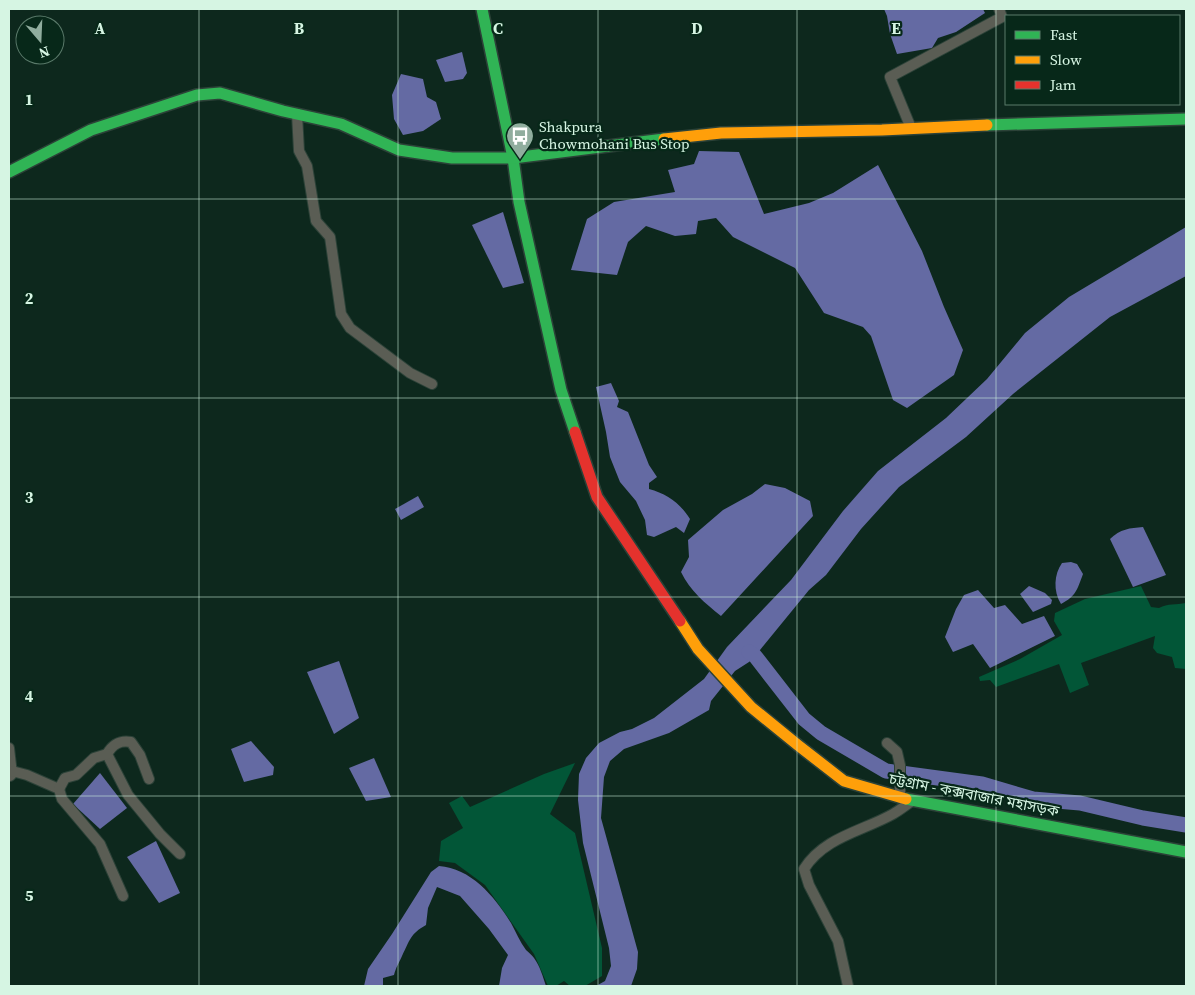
<svg xmlns="http://www.w3.org/2000/svg" width="1195" height="995" font-family="'Source Serif 4','Noto Sans Bengali',serif">
<style>
.green{fill:#025637}
.water{fill:#646aa3}
.lines{fill:none;stroke-linecap:round;stroke-linejoin:round}
.river{stroke:#646aa3;stroke-width:15}
.street-casing{stroke:#2c4238;stroke-width:12}
.fast-casing{stroke:#2c4238;stroke-width:14}
.slow-casing{stroke:#2c4238;stroke-width:14}
.jam-casing{stroke:#2c4238;stroke-width:14}
.street{stroke:#5a5d54;stroke-width:10}
.fast{stroke:#30b455;stroke-width:11}
.slow{stroke:#ff9f0a;stroke-width:11}
.jam{stroke:#e5322d;stroke-width:11}
.grid{fill:none;stroke:#d6f5e3;stroke-width:1;stroke-opacity:0.55}
.labels{text-anchor:middle;stroke-width:4.5;stroke-linejoin:round;paint-order:stroke}
.poi-label{font-size:15px;fill:#d6f5e3;stroke:#072819;text-anchor:start}
.street-label{font-size:15px;fill:#d6f5e3;stroke:#072819}
.grid-label{font-size:16px;text-anchor:middle;font-weight:bold;fill:#d6f5e3;stroke:#072819;stroke-width:4.5;stroke-linejoin:round;paint-order:stroke}
</style>
<rect width="100%" height="100%" fill="#0d281d"/>
<g class="green">
<path d="M1141 586 1151 607 1159 608C1168 603 1176 605 1186 603V669L1175 668 1172 657 1157 653 1153 648 1155 636 1081 663 1089 685 1070 693 1059 664 996 687 990 680 980 681 979 677 1020 659 1062 635 1054 621 1055 613 1085 599Z"/>
<path d="M575 763 550 814 575 833 602 948V976L585 986H570L564 981 556 986H548L534 954 485 885 455 863 439 861 441 841 463 828 449 803 462 796 470 807 544 774Z"/>
</g>
<g class="water">
<path d="M884 9H983L985 13 956 32 938 38 932 48 897 54 890 34 887 16Z"/>
<path d="M462 52 467 73 463 79 445 82 436 60Z"/>
<path d="M401 74 423 79 427 97 436 102 441 119 423 131 403 135 394 119 392 95Z"/>
<path d="M699 151 739 152 764 214 809 203 833 193 878 165 922 251 944 307 963 350 954 375 907 408 893 400 871 336 863 327 824 313 795 268 733 237 716 218 698 221 696 234 675 236 646 226 628 242 617 275 571 270 587 219 614 202 675 192 668 170 694 164Z"/>
<path d="M503 212 524 283 503 288 472 225Z"/>
<path d="M1186 227V276L1110 317 1013 394 966 437 899 487 861 529 826 575 809 590 760 650 749 662 735 671 711 701 709 710 669 733 624 749 610 761 604 777 601 818 638 952 637 969 631 986H596L605 981 611 966 609 948 583 843 578 800 579 774 586 758 599 743 620 732 632 729 654 718 704 679 727 647 791 580 843 511 878 471 946 418 987 379 1025 333 1069 297Z"/>
<path d="M611 383 619 401 617 407 628 412 649 465 657 477 649 483V489C667 494 680 503 690 519L684 533 676 527 654 537 647 535 645 520 636 501 620 482 610 457 606 432 596 387Z"/>
<path d="M765 484 785 488 810 501 813 516 721 616C705 603 690 591 681 572L689 557 688 540 723 510 752 494Z"/>
<path d="M418 496 424 507 401 520 395 509Z"/>
<path d="M1143 527 1166 575 1133 587 1110 539C1120 529 1130 528 1143 527Z"/>
<path d="M1071 562 1077 564 1083 574C1077 590 1076 596 1061 604 1053 591 1054 574 1062 563Z"/>
<path d="M1029 586 1045 593 1052 600 1051 604 1033 612 1020 594Z"/>
<path d="M978 590 994 608 1005 605 1022 624 1044 616 1055 636 990 668 973 644 953 652 945 637 956 609 964 595Z"/>
<path d="M339 661 359 718 334 734 307 672Z"/>
<path d="M251 741 274 767 273 775 244 782 231 749Z"/>
<path d="M374 758 391 797 366 801 349 768Z"/>
<path d="M100 773 127 808 100 829 73 804Z"/>
<path d="M156 841 180 893 159 903 127 857Z"/>
<path d="M439 866C471 868 495 897 511 923 516 932 520 942 526 950 529 953 532 955 534 958 540 966 543 977 546 986H499L502 968 508 955 489 929 460 896 437 887 428 908 426 925C410 934 410 940 402 956 399 963 396 967 394 975L383 978V986H364L368 969 392 934 431 872Z"/>
</g>
<g class="lines">
<path class="river" d="M749 652 755 656 804 719 821 733 886 771 982 784 1033 799 1080 803 1143 818 1186 825"/>
<g class="street-casing">
<g id="street">
<path d="M297 114 299 151 307 166 316 221 330 237 341 314 350 328 410 373 432 384"/>
<path d="M911 128 890 77 1002 17 999 9"/>
<path d="M887 743 897 752 900 765V798"/>
<path d="M9 748 12 774 10 776"/>
<path d="M12 771 27 775 59 789 62 799 100 844 123 896"/>
<path d="M149 779 140 755 131 742C120 740 113 744 107 754L128 795 160 834 180 854"/>
<path d="M59 789 65 778 76 775 94 758 107 754"/>
<path d="M848 986 838 941 809 885 804 869C824 837 863 831 893 814 900 810 906 805 912 801"/>
</g>
</g>
<g class="fast-casing">
<g id="fast">
<path d="M482 9 513 158 519 202 561 390 575 432"/>
<path d="M987 125 1186 119"/>
<path d="M9 172 91 130 197 95 220 93 283 111 341 124 399 150 452 158H513L664 139"/>
<path d="M906 799 1186 852"/>
</g>
</g>
<g class="slow-casing">
<g id="slow">
<path d="M664 139 721 133 882 130 987 125"/>
<path d="M680 621 698 649 751 707 799 746 844 781 906 799"/>
</g>
</g>
<g class="jam-casing">
<path id="jam" d="M575 432 597 497 680 621"/>
</g>
<use href="#street" class="street"/>
<use href="#fast" class="fast"/>
<use href="#slow" class="slow"/>
<use href="#jam" class="jam"/>
</g>
<path class="grid" d="M199 9V986M398 9V986M598 9V986M797 9V986M996 9V986M9 199H1186M9 398H1186M9 597H1186M9 796H1186"/>
<defs>
<g id="bus-pin" transform="scale(1.4375)"><path d="M0 17L-7.5 6A9.5 9.5 0 1 1 7.5 6Z" fill="#90ad9e" stroke="#072819"/><path d="M-5-6H5V4H4V6H2V4H-2V6H-4V4H-5ZM-3.5-4V0h7V-4ZM-3.5 1.2v1.5H-2V1.2ZM2 1.2v1.5H3.5V1.2Z" fill="#fff"/></g>
</defs>
<g fill-rule="evenodd">
<use href="#bus-pin" x="520" y="136"/>
</g>
<g class="labels">
<g class="poi-label">
<text x="539" y="132">Shakpura<tspan x="539" dy="17">Chowmohani Bus Stop</tspan></text>
</g>
<g class="street-label">
<text transform="translate(974 795) rotate(11)" y="5">চট্টগ্রাম - কক্সবাজার মহাসড়ক</text>
</g>
</g>
<g class="grid-label">
<text x="100" y="34">A</text>
<text x="299" y="34">B</text>
<text x="498" y="34">C</text>
<text x="697" y="34">D</text>
<text x="896" y="34">E</text>
<text x="29" y="105">1</text>
<text x="29" y="304">2</text>
<text x="29" y="503">3</text>
<text x="29" y="702">4</text>
<text x="29" y="901">5</text>
</g>
<rect width="1195" height="995" fill="none" stroke="#d6f5e3" stroke-width="20"/>
<rect x="1005" y="15" width="175" height="90" fill="#072819" stroke="#5a7a6a"/>
<rect x="1015" y="31" width="25" height="8" fill="#30b455" stroke="#5a7a6a"/>
<text x="1050" y="40" font-size="15" fill="#d6f5e3">Fast</text>
<rect x="1015" y="56" width="25" height="8" fill="#ff9f0a" stroke="#5a7a6a"/>
<text x="1050" y="65" font-size="15" fill="#d6f5e3">Slow</text>
<rect x="1015" y="81" width="25" height="8" fill="#e5322d" stroke="#5a7a6a"/>
<text x="1050" y="90" font-size="15" fill="#d6f5e3">Jam</text>
<g transform="translate(40 40) rotate(161)"><circle r="24" fill="#072819" stroke="#5a7a6a"/>
<path d="M0-4L9 19L0 12L-9 19Z" fill="#90ad9e"/>
<text y="-8" font-size="14" font-weight="bold" text-anchor="middle" fill="#d6f5e3">N</text>
</g>
</svg>
